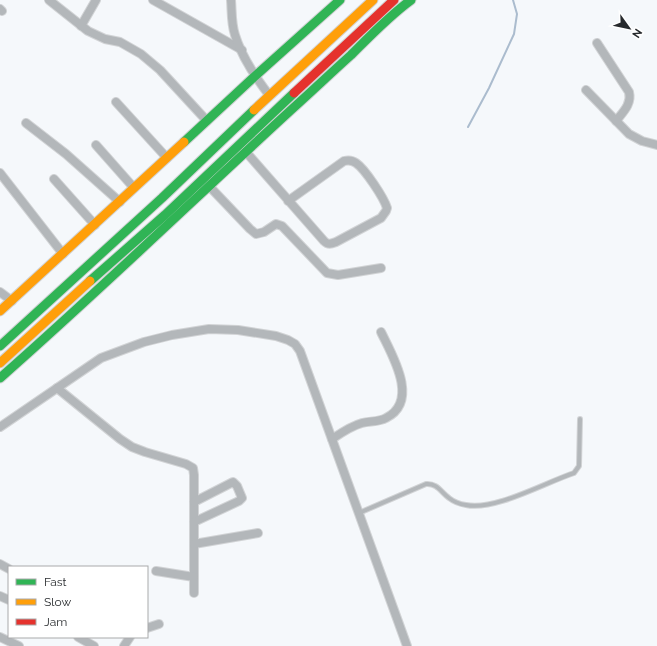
<svg xmlns="http://www.w3.org/2000/svg" width="657" height="646" font-family="Raleway,sans-serif">
<style>
.lines{fill:none;stroke-linecap:round;stroke-linejoin:round}
.stream{stroke:#abbcce;stroke-width:2}
.lane-casing{stroke:#d1d3d5;stroke-width:6}
.street-casing{stroke:#d1d3d5;stroke-width:10}
.fast-casing{stroke:#d1d3d5;stroke-width:11}
.slow-casing{stroke:#d1d3d5;stroke-width:11}
.jam-casing{stroke:#d1d3d5;stroke-width:11}
.lane{stroke:#b3b7ba;stroke-width:4}
.street{stroke:#b3b7ba;stroke-width:8}
.fast{stroke:#30b455;stroke-width:9}
.slow{stroke:#ff9f0a;stroke-width:9}
.jam{stroke:#e5322d;stroke-width:9}
</style>
<rect width="100%" height="100%" fill="#f5f8fb"/>
<g class="lines">
<path class="stream" d="M468 127 489 88 514 34 517 14 513 0"/>
<g class="lane-casing">
<path id="lane" d="M359 513 426 484C437 483 441 492 449 498 454 502 459 504 466 505 495 511 544 483 574 473L579 466 580 419"/>
</g>
<g class="street-casing">
<g id="street">
<path d="M49 0 88 31 105 39 120 42 141 54 160 70 207 121"/>
<path d="M153 0 242 50"/>
<path d="M231 0C232 11 231 23 235 35 241 55 256 78 269 95"/>
<path d="M0 9 2 11"/>
<path d="M81 26 96 0"/>
<path d="M597 43 629 92C632 104 623 112 616 121"/>
<path d="M586 90 629 134 642 141 657 145"/>
<path d="M116 102 167 158"/>
<path d="M26 123 66 154 120 202"/>
<path d="M96 145 134 188"/>
<path d="M246 152 324 241C328 245 331 244 336 242L381 218 386 211 387 208C384 198 365 169 356 163 352 160 348 160 344 161L288 201"/>
<path d="M0 173 63 254"/>
<path d="M54 179 95 225"/>
<path d="M209 186 250 229 256 234 264 232 276 224 282 226 327 273 338 275 381 268"/>
<path d="M0 292 12 301"/>
<path d="M57 388 120 439 132 447 145 452 186 464 193 468 194 475V593"/>
<path d="M0 427 101 358 144 342 172 335 209 329 238 330 276 336 288 340 295 344 300 351 407 646"/>
<path d="M332 439C341 433 351 426 362 423 370 421 379 422 386 418 420 401 392 355 381 332"/>
<path d="M194 522 239 501 242 498 237 486 233 482 194 502"/>
<path d="M194 544 258 533"/>
<path d="M0 564 9 569"/>
<path d="M156 571 194 577"/>
<path d="M0 596 9 600"/>
<path d="M147 628 159 624"/>
<path d="M0 637 19 646"/>
<path d="M78 637 94 646"/>
<path d="M124 646 130 637"/>
</g>
</g>
<g class="fast-casing">
<g id="fast">
<path d="M184 142 254 77 340 0"/>
<path d="M90 281 165 215 294 93"/>
<path d="M0 346 162 198 254 110"/>
<path d="M0 378C99 291 194 199 291 110 311 92 331 73 351 55 370 36 389 16 411 0"/>
</g>
</g>
<g class="slow-casing">
<g id="slow">
<path d="M254 110 373 0"/>
<path d="M0 311 184 142"/>
<path d="M0 363 90 281"/>
</g>
</g>
<g class="jam-casing">
<path id="jam" d="M294 93 394 0"/>
</g>
<use href="#lane" class="lane"/>
<use href="#street" class="street"/>
<use href="#fast" class="fast"/>
<use href="#slow" class="slow"/>
<use href="#jam" class="jam"/>
</g>
<rect x="8" y="566" width="140" height="72" fill="#ffffff" stroke="#a9aaab"/>
<rect x="16" y="579" width="20" height="6" fill="#30b455" stroke="#a9aaab"/>
<text x="44" y="586" font-size="12" fill="#272a2d">Fast</text>
<rect x="16" y="599" width="20" height="6" fill="#ff9f0a" stroke="#a9aaab"/>
<text x="44" y="606" font-size="12" fill="#272a2d">Slow</text>
<rect x="16" y="619" width="20" height="6" fill="#e5322d" stroke="#a9aaab"/>
<text x="44" y="626" font-size="12" fill="#272a2d">Jam</text>
<g transform="translate(629 28) rotate(123)" stroke="#ffffff" stroke-width="3" paint-order="stroke">
<path d="M0-3L7 15L0 10L-7 15Z" fill="#272a2d"/>
<text y="-6" font-size="11" font-weight="bold" text-anchor="middle" fill="#272a2d">N</text>
</g>
</svg>
